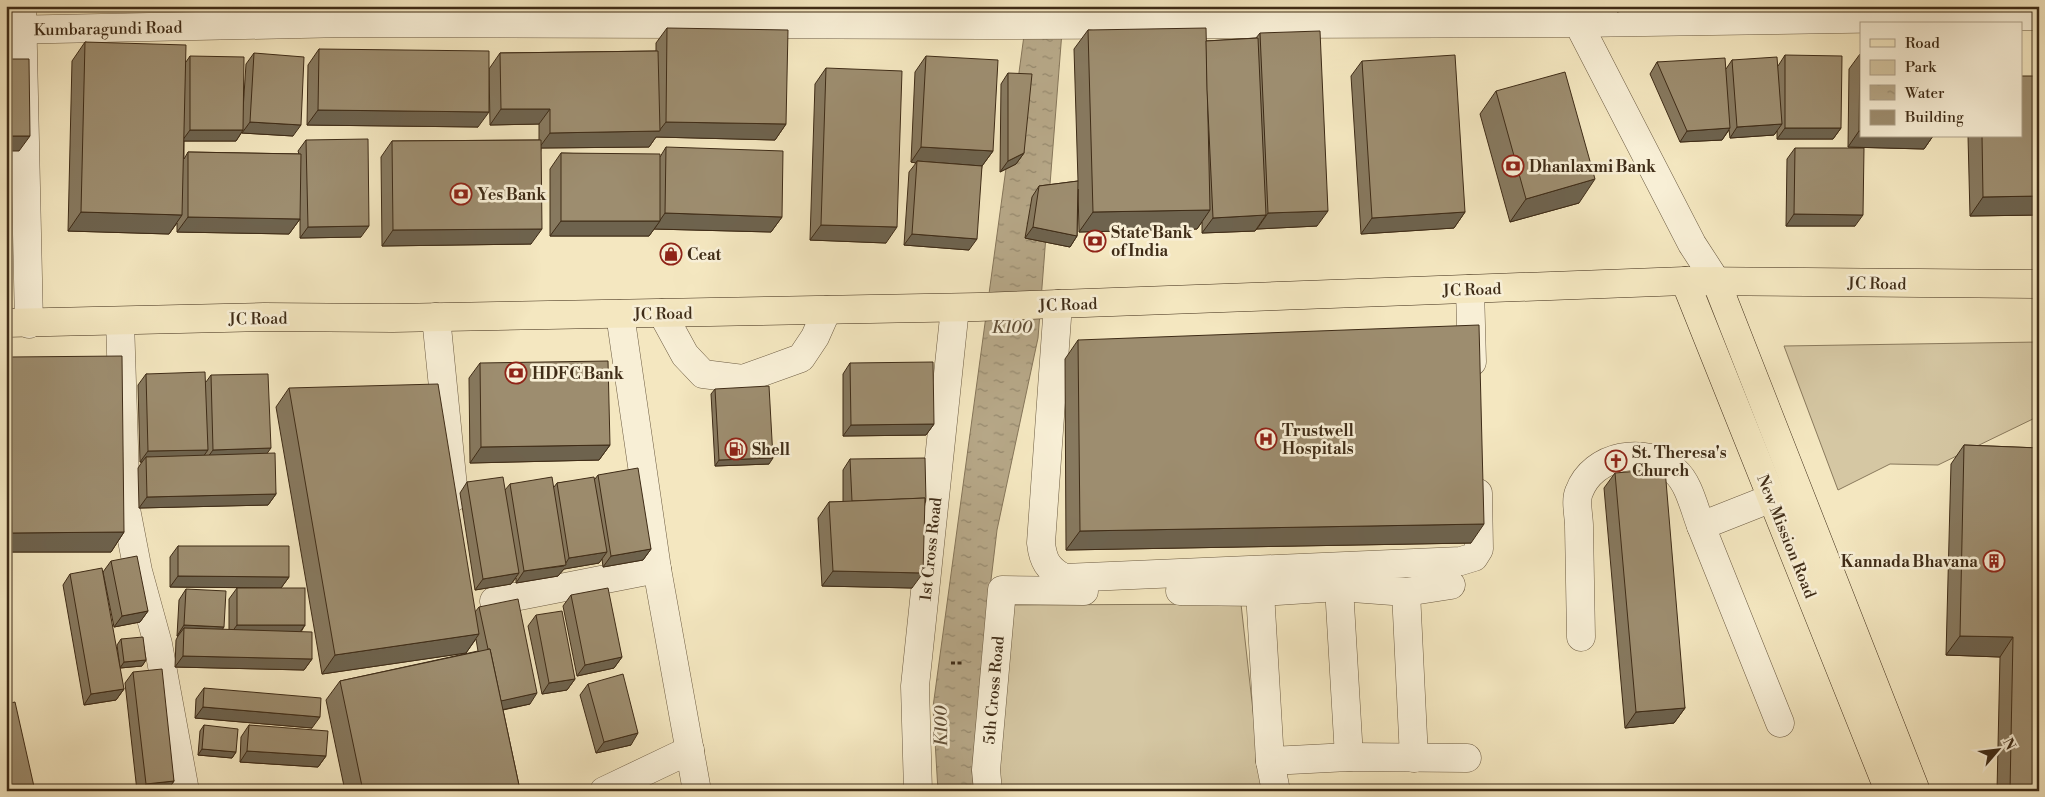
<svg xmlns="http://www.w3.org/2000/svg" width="2045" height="797" font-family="'Libre Bodoni',serif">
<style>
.green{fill:#d5c7a3;stroke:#8a7a5d}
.water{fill:url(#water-ripples);stroke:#86765a}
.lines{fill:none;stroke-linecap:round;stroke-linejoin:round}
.minor-casing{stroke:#6c5b41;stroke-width:29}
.major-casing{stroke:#3f2c17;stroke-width:29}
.path{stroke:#3f2c17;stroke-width:3;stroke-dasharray:4 2.5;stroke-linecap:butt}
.minor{stroke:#f8efd6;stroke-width:28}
.major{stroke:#f4e7c0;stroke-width:28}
.wall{fill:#87795f;stroke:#3f2c17}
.shaded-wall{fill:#6e634e;stroke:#3f2c17}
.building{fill:#9d8d6f;stroke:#3f2c17}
.labels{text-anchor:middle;stroke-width:5;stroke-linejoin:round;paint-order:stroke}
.street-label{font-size:16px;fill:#3f2c17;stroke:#f8efd6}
.poi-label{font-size:16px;font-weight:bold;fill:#3f2c17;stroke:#f8efd6;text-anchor:start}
.water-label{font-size:18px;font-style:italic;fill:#635139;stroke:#f8efd6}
</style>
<defs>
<pattern id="water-ripples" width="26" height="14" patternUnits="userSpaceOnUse" patternTransform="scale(1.25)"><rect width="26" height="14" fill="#b6a787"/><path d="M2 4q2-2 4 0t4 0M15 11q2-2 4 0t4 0" fill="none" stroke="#95886d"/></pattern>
</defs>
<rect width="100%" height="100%" fill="#f4e7c0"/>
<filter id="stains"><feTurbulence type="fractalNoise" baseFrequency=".004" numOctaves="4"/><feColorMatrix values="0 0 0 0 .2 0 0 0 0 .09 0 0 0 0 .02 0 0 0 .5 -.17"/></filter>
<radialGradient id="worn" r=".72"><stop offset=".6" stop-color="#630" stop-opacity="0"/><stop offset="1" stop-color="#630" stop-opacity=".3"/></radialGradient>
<g class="green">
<path d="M2039 342V416L1938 465 1890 464 1838 490 1784 346Z"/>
<path d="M1241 604 1262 791H1000L998 767 1014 605Z"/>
</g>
<path class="water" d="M1028 6H1064L1038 338 997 530 988 605 972 771 974 791H938L933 707Z"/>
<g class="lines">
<g class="minor-casing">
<g id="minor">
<path d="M22 6 29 324"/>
<path d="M1576 8 1578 23 1692 244 1716 281"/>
<path d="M6 30 347 23 985 25 1578 23 2039 16"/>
<path d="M1470 289 1472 362"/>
<path d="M1058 304 1041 543C1043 561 1048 569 1064 578L1461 561 1474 557 1479 549 1478 493"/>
<path d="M662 313 685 355 703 374 743 379 801 358 815 337 827 310"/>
<path d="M620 314 657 569 697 791"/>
<path d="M436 317 454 497"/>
<path d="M120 321 126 509 138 571 158 644 185 791"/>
<path d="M1701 526 1780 723"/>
<path d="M1339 587 1349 757"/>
<path d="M1180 591 1260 592 1339 587 1406 592 1451 585"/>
<path d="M1260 592 1270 761 1276 791"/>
<path d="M1406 592 1414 758"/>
<path d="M494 601 657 569"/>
<path d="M1581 637C1580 600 1580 563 1579 526 1579 516 1575 501 1579 492 1593 454 1646 445 1675 471 1689 483 1694 508 1701 526L1772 498"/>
<path d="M1270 761 1349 757 1467 758"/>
<path d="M604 791 690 750"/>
<path d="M918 791 915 686 955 308"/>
<path d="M988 791 986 770 1002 590 1084 591"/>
</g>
</g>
<g class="major-casing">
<g id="major">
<path d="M1685 281 1889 791"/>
<path d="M1716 281 1916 791"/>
<path d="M6 323 264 317 393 318 978 307 1685 281 2039 284"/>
</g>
</g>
<path class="path" d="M951 663H964"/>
<use href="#minor" class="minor"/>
<use href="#major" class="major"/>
</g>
<g class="wall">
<path d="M1616 6H1651L1617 12Z"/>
<path d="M667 28 786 124 775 140 656 137 649 147 541 148 531 244 382 246 381 157 392 141 539 140V124L490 125 489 69 500 53 656 51V43Z"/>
<path d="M1088 30 1206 41 1256 38 1260 33 1317 226 1257 229 1255 231 1202 233V222L1197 229 1079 232 1078 189 1077 236 1070 247 1025 238 1032 197 1039 186 1078 181 1074 49Z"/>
<path d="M85 42 186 62 190 56 243 110 246 64 254 53 293 136 242 133V132L236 141H184V159L188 152 299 154 298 151 306 140 361 237 300 238V219L289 234 177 232V223L169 234 68 231 72 61Z"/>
<path d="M319 49 478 127 307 125 308 65Z"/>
<path d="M1860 54 1861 136H1933L1924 149 1848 147 1849 69Z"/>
<path d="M1785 55 1841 128 1833 139H1777V131L1774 135 1730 138 1729 130 1722 140 1680 142 1650 74 1657 62 1726 69 1732 60 1778 66Z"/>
<path d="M926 56 993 151 982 166 969 250 904 245 909 172 916 163 911 162 915 72Z"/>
<path d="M1362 61 1465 212 1454 228 1361 234 1351 76Z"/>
<path d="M826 68 886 243 810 240 815 84Z"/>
<path d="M1008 73 1024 153 1016 164 1000 172 1001 84Z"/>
<path d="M1496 91 1579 203 1510 222 1480 114Z"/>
<path d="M1968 136H2021L2039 215 1970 216Z"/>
<path d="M666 147 782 217 771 232 654 229 649 236H550V169L561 153 660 157Z"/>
<path d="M1795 148 1855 226H1786L1787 159Z"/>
<path d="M1078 340 1471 543 1066 550 1065 359Z"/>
<path d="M10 357 124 532 111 552H6V362Z"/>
<path d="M480 363 610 445 599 460 470 463 469 378Z"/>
<path d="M850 363 934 424 926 435 843 436V374Z"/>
<path d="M146 374 206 382 211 375 267 454 276 494 268 505 139 508 138 468 142 462H140L138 385Z"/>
<path d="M289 388 475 612 479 607 530 704 503 710 520 790 519 791H345L326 700 340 681 478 651 476 639 466 653 322 674 276 407Z"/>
<path d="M715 389 769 464 715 466 711 394Z"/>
<path d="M1964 445 2039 448V791H1997L2000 657 1946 655 1951 464Z"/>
<path d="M850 459 926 501 925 503 912 588 822 586 818 518 829 502H843V470Z"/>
<path d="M1615 473 1685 708 1674 723 1625 728 1604 488Z"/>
<path d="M598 475 651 549 643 560 603 567 602 559 599 563 564 569 558 576 516 583V578L511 584 475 590 460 493 467 482 505 490 510 484 554 487 557 483 595 479Z"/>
<path d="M178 546 289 577 281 588 170 587V557Z"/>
<path d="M111 561 148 611 140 622 114 627 103 572Z"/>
<path d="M70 574 124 689 116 700 84 705 63 585Z"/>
<path d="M237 588 305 625 301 632 312 659 304 670 175 667 176 640 178 636H177L179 600 186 589 223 630H229V599Z"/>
<path d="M571 595 622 657 614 668 577 676 563 606Z"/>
<path d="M536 615 575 679 567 690 542 694 528 626Z"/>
<path d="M121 639 146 660 142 666 120 668 117 645Z"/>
<path d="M133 672 174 781 167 791H137L125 683Z"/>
<path d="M588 684 631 745 596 753 580 695Z"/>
<path d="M204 688 312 728 195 718 196 699Z"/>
<path d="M204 725 236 752 232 758 198 755 200 731Z"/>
<path d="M249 725 326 756 318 767 240 762 241 737Z"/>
</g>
<g class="shaded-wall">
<path d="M396 6H422L395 7Z"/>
<path d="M719 6H753L718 8Z"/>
<path d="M1621 6H1651L1617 12Z"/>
<path d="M501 109H550L539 124 490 125Z"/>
<path d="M318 110 489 112 478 127 307 125Z"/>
<path d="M250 122 301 125 293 136 242 133Z"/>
<path d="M666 122 786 124 775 140 656 137 649 147 539 148 550 133 659 131Z"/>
<path d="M1782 124 1774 135 1730 138 1737 127Z"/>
<path d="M1730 128 1722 140 1680 142 1687 131Z"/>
<path d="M1785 128H1841L1833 139H1777Z"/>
<path d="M190 130H243L236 141H182Z"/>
<path d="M1859 131H1861V136H1933L1924 149 1848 147Z"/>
<path d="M6 136H30L19 151H6Z"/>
<path d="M921 147 993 151 982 166 917 161 916 163 911 162Z"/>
<path d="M1024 153 1016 164 1000 172 1008 161Z"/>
<path d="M1595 179 1579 203 1510 222 1526 199Z"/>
<path d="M2039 196V215L1970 216 1983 197Z"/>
<path d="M1210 210 1197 229 1079 232 1093 212Z"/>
<path d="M1328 211 1317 226 1257 229 1268 213Z"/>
<path d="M81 212 182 215 169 234 68 231Z"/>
<path d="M1465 212 1454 228 1361 234 1372 218Z"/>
<path d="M665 213 782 217 771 232 654 229Z"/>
<path d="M1794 214 1863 215 1855 226H1786Z"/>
<path d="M1266 215 1255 231 1202 233 1213 218Z"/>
<path d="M188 217 300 219 289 234 177 232Z"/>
<path d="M561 221H660L649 236H550Z"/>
<path d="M821 225 897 227 886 243 810 240Z"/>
<path d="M369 226 361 237 300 238 308 227Z"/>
<path d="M1033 227 1077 236 1070 247 1025 238Z"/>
<path d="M542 229 531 244 382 246 393 230Z"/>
<path d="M912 234 977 239 969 250 904 245Z"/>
<path d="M934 424 926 435 843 436 851 425Z"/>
<path d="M610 445 599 460 470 463 481 447Z"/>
<path d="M271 448 263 459 205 461 213 450Z"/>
<path d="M208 450 200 461 146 457 142 462H140L148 451Z"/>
<path d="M773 458 769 464 715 466 719 460Z"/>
<path d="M276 494 268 505 139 508 147 497Z"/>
<path d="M1484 524 1471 543 1066 550 1080 531Z"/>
<path d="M124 532 111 552H6V541L12 533Z"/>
<path d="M651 549 643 560 603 567 611 556Z"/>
<path d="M607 552 599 563 564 569 558 576 516 583 524 571 564 566 569 558Z"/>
<path d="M833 571 923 573 912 588 822 586Z"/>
<path d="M519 573 511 584 475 590 483 579Z"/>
<path d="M178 576 289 577 281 588 170 587Z"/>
<path d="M148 611 140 622 114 627 122 616Z"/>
<path d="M184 625 224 627 217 638 184 628 178 636H177Z"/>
<path d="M237 625H305L297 636H229Z"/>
<path d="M479 634 466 653 322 674 335 655Z"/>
<path d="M1960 636 2013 637 2000 657 1946 655Z"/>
<path d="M183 656 312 659 304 670 175 667Z"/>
<path d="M622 657 614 668 577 676 585 665Z"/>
<path d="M146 660 142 666 120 668 124 662Z"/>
<path d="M575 679 567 690 542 694 549 683Z"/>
<path d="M124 689 116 700 84 705 91 694Z"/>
<path d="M537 693 530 704 491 712 499 701Z"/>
<path d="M203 707 320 717 312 728 195 718Z"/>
<path d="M1685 708 1674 723 1625 728 1636 712Z"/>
<path d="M638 733 631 745 596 753 604 742Z"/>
<path d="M202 749 236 752 232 758 198 755Z"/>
<path d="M247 751 326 756 318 767 240 762Z"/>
<path d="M174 781 167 791H141L146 784Z"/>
</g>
<g class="building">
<path d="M667 28 788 30 786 124 666 122Z"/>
<path d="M1206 28 1210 210 1093 212 1088 30Z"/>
<path d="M1320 31 1328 211 1268 213 1260 33Z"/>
<path d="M1258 38 1266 215 1213 218 1207 90 1206 41Z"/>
<path d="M85 42 186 45 182 215 81 212Z"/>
<path d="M319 49 489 51V112L318 110Z"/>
<path d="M658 51 660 131 550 133V109H501L500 53Z"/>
<path d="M254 53 304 57 301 125 250 122Z"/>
<path d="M1860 54H1861V131H1859Z"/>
<path d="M1455 55 1465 212 1372 218 1362 61Z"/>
<path d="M1785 55 1842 56 1841 128H1785Z"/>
<path d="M190 56 244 57 243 130H190Z"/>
<path d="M926 56 998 60 993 151 921 147Z"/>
<path d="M1777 57 1782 124 1737 127 1732 60Z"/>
<path d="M1725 58 1730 128 1687 131 1657 62Z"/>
<path d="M6 59H29L30 136H6Z"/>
<path d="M826 68 902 71 897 227 821 225Z"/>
<path d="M1565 72 1595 179 1526 199 1496 91Z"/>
<path d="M1008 73 1032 74 1024 153 1008 161Z"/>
<path d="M2021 76H2039V196L1983 197 1982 136H2021Z"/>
<path d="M368 139 369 226 308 227 306 140Z"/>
<path d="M541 140 542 229 393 230 392 141Z"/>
<path d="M666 147 783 151 782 217 665 213Z"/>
<path d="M1795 148H1864L1863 215 1794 214Z"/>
<path d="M188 152 301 154 300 219 188 217Z"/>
<path d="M561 153 660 154V221H561Z"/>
<path d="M917 161 982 166 977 239 912 234Z"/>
<path d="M1078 181 1077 236 1033 227 1039 186Z"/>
<path d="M1479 325 1484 524 1080 531 1078 340Z"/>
<path d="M122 356 124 532 12 533 10 357Z"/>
<path d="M608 361 610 445 481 447 480 363Z"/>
<path d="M933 362 934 424 851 425 850 363Z"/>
<path d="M205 372 208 450 148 451 146 374Z"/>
<path d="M268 374 271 448 213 450 211 375Z"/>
<path d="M438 384 479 634 335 655 289 388Z"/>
<path d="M769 386 773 458 719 460 715 389Z"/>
<path d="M1964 445 2039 448V791H2010L2013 637 1960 636Z"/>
<path d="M275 453 276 494 147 497 146 457Z"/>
<path d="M925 458 926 501H925V498L852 501 850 459Z"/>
<path d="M638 468 651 549 611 556 598 475Z"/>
<path d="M1665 469 1685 708 1636 712 1615 473Z"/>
<path d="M503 477 519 573 483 579 467 482Z"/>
<path d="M552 477 566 565 524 571 510 484Z"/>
<path d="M594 477 607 552 569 558 557 483Z"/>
<path d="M925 498 923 573 833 571 829 502Z"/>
<path d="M178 546H289V577L178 576Z"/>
<path d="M137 556 148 611 122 616 111 561Z"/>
<path d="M102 568 124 689 91 694 70 574Z"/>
<rect x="237" y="588" width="68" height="37"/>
<path d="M608 588 622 657 585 665 571 595Z"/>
<path d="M186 589 226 591 224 627 184 625Z"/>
<path d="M518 599 537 693 501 701 490 649H488L479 607Z"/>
<path d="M562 611 575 679 549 683 536 615Z"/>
<path d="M184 628 312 632V659L183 656Z"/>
<path d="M143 637 146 660 124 662 121 639Z"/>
<path d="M490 649 520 790 514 791H363L340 681Z"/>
<path d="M162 669 174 781 146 784 133 672Z"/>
<path d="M623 674 638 733 604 742 588 684Z"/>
<path d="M204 688 321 698 320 717 203 707Z"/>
<path d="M15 702 35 791H6V704Z"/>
<path d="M204 725 238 729 236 752 202 749Z"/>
<path d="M249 725 328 731 326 756 247 751Z"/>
</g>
<defs>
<g id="bank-ring" transform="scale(1.125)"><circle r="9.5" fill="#f8efd6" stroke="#8f2418" stroke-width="1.5"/><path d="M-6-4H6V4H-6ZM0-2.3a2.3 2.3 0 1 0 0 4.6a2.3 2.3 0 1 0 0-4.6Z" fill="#8f2418"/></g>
<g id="shop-ring" transform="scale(1.125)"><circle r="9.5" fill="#f8efd6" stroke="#8f2418" stroke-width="1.5"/><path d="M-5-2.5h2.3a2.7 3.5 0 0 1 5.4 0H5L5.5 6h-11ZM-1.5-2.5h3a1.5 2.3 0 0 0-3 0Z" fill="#8f2418"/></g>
<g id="hospital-ring" transform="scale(1.125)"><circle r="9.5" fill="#f8efd6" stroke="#8f2418" stroke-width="1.5"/><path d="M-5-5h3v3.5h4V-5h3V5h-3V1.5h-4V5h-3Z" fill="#8f2418"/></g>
<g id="fuel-ring" transform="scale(1.125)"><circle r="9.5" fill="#f8efd6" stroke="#8f2418" stroke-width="1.5"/><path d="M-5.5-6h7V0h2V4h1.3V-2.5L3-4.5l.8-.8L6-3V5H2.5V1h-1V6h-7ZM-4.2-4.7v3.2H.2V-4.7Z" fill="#8f2418"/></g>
<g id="church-ring" transform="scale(1.125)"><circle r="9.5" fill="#f8efd6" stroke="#8f2418" stroke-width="1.5"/><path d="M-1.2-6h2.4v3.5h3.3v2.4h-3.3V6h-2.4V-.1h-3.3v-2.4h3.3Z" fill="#8f2418"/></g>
<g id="building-ring" transform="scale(1.125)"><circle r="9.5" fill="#f8efd6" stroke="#8f2418" stroke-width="1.5"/><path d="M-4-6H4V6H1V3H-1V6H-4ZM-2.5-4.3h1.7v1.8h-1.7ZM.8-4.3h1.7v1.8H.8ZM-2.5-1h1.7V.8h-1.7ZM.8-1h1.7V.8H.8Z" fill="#8f2418"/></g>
</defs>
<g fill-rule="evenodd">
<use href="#bank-ring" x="1513" y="166"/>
<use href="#bank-ring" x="461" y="194"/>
<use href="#bank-ring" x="1095" y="241"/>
<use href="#shop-ring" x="671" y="254"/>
<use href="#bank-ring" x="516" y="373"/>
<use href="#hospital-ring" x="1266" y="439"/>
<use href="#fuel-ring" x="736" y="449"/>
<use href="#church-ring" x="1616" y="461"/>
<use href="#building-ring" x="1994" y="561"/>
</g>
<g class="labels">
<g class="street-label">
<text transform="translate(108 28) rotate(-1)" y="6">Kumbaragundi Road</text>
<text transform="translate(1877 283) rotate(1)" y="6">JC Road</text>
<text transform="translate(1472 289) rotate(-2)" y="6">JC Road</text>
<text transform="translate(1068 304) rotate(-2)" y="6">JC Road</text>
<text transform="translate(663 313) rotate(-1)" y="6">JC Road</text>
<text transform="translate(258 318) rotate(-1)" y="6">JC Road</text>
<text transform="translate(1787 536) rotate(68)" y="6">New Mission Road</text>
<text transform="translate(930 549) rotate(-84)" y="6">1st Cross Road</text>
<text transform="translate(993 690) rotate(-85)" y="6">5th Cross Road</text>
</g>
<g class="poi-label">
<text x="1529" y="172">Dhanlaxmi Bank</text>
<text x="477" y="200">Yes Bank</text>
<text x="1111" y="238">State Bank<tspan x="1111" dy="18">of India</tspan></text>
<text x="687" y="260">Ceat</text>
<text x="532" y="379">HDFC Bank</text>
<text x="1282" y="436">Trustwell<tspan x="1282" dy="18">Hospitals</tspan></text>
<text x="752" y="455">Shell</text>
<text x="1632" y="458">St. Theresa's<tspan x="1632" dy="18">Church</tspan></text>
<text x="1978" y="567" text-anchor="end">Kannada Bhavana</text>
</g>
<g class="water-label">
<text x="1012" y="333">K100</text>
<text transform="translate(941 726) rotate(-91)" y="6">K100</text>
</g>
</g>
<rect width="2045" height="797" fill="none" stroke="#f4e7c0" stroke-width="25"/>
<rect x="8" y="8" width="2030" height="782" fill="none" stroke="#3f2c17" stroke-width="2.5"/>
<rect x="12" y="12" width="2020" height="772" fill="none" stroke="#3f2c17"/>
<rect x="1860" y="22" width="162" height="115" fill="#f8efd6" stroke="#aea18a"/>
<rect x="1870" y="39" width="25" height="8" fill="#f4e7c0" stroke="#aea18a"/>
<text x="1905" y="48" font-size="15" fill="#3f2c17">Road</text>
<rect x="1870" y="60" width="25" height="15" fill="#d5c7a3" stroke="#aea18a"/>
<text x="1905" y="72" font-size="15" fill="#3f2c17">Park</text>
<rect x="1870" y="85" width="25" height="15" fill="url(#water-ripples)" stroke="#aea18a"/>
<text x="1905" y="98" font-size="15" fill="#3f2c17">Water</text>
<rect x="1870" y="110" width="25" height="15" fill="#9d8d6f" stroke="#aea18a"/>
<text x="1905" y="122" font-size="15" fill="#3f2c17">Building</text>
<g transform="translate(1998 750) rotate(62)" stroke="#f8efd6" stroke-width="4" paint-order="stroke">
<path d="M0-4L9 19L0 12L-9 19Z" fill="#3f2c17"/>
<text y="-8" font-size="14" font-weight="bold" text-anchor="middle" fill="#3f2c17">N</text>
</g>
<rect width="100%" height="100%" filter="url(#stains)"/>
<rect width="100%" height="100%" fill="url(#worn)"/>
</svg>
